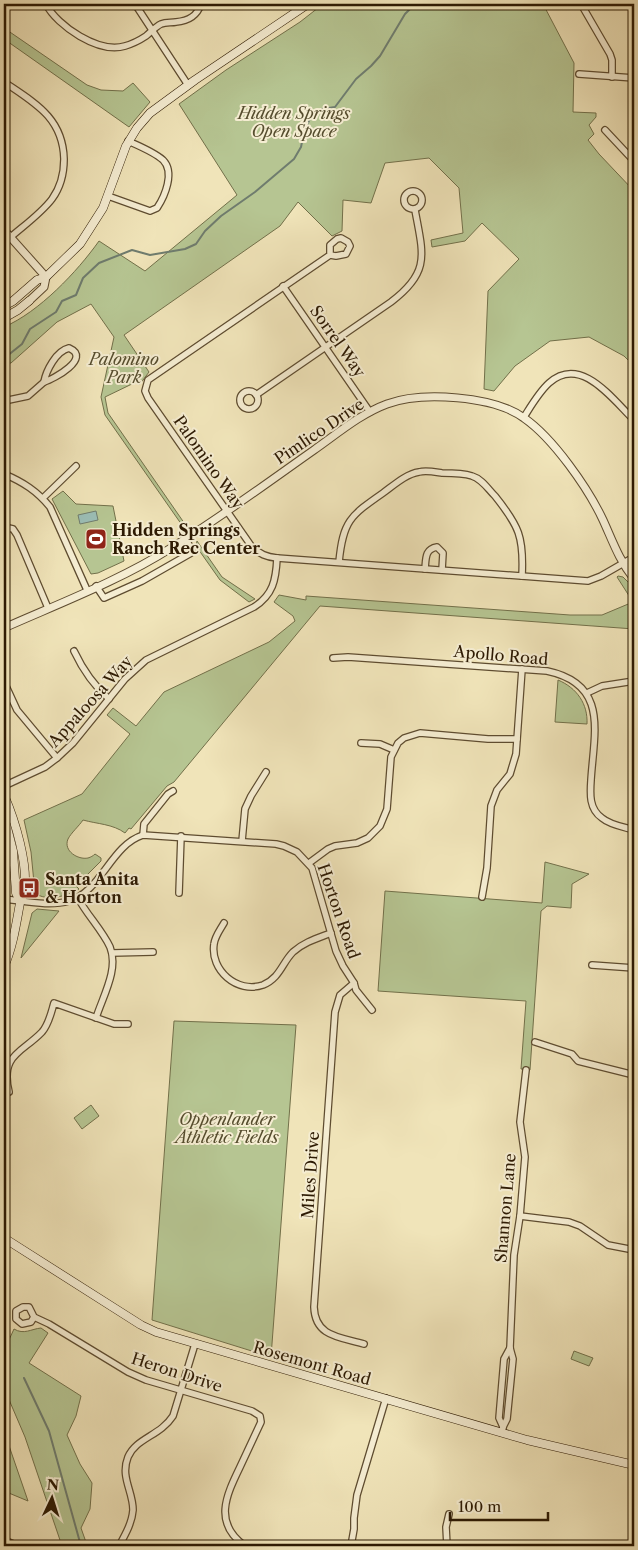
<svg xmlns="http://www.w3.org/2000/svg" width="638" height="1550" font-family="'Libre Caslon Text',serif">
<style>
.green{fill:#b6c592;stroke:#72704a}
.water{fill:#9bbeb6;stroke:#6f7c6e}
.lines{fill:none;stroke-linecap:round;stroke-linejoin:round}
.stream{stroke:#6f7c6e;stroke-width:2}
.minor-casing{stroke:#5e4c30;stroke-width:8}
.tertiary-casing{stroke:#5e4c30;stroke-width:9}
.secondary-casing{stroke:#2d1a03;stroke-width:9}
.minor{stroke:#f5edd2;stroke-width:5.5}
.tertiary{stroke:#f5edd2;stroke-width:7}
.secondary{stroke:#f5edd2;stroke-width:8}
.labels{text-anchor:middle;stroke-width:4;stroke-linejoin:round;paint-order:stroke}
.park-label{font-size:16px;font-style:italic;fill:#564d2e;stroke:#f5edd2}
.street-label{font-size:16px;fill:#2d1a03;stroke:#f5edd2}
.poi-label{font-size:16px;font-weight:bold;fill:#2d1a03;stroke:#f5edd2;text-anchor:start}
</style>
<rect width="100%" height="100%" fill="#f0e4b9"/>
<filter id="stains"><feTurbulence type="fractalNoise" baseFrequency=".004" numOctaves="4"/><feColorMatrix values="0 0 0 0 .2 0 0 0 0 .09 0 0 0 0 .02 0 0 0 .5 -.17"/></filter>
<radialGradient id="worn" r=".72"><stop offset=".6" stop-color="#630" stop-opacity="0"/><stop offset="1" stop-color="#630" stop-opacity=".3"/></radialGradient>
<g class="green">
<path d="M323 4H543L574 63 573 112 596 113V117L589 125 594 134 588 140 599 154 634 191V366L624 356 589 337 550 341 515 366 494 391 484 389 488 291 519 259 482 223 465 241 432 247 431 240 463 233 459 188 429 158 385 163 371 203 343 200 342 231 332 236 298 202 280 226 124 335 149 372 140 384 134 383 105 397 108 413 187 527 184 528 105 415 101 397 114 337 91 304 57 322 11 363 4 364V327C39 312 77 272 99 241L145 271 237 195 179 104 226 70 300 22Z"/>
<path d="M4 28 87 85 101 90 123 91 133 83 150 102 129 127 4 39Z"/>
<path d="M63 491 76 504 113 506 124 561 98 573 91 574 52 499Z"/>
<path d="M197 541 222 577 255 599 249 602 220 580 196 546Z"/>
<path d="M618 576 623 577 634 588V629L320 606 174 782 167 786 131 829 129 828 125 833C113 824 97 824 83 820 79 826 71 833 68 839 63 851 78 860 88 858 91 857 93 856 95 854L101 858V861L76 886 79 889C68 896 46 902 35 893L31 852 24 820 82 794 130 734 107 715 113 708 136 726 164 692 269 642 295 621 293 616 274 602 279 595 306 600V596L570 615H602L633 602 617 577Z"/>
<path d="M558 680C577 688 588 704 587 724L555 722Z"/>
<path d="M545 862 589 874 572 884 571 908 547 906 541 911 530 1070 521 1069 526 1001 378 991 385 891 542 903Z"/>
<path d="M37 909 59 911 21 958 32 913Z"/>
<path d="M174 1021 296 1025 271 1357 152 1320Z"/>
<path d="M91 1105 99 1116 82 1129 74 1118Z"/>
<path d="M41 1328 48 1333 29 1363 81 1396 76 1416 67 1435 80 1464 92 1483 90 1509 81 1528 87 1545 90 1546H62L25 1437 4 1388V1342H8L14 1329C24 1335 31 1329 41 1328Z"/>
<path d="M574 1351 593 1358 589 1366 571 1359Z"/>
<path d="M4 1433 6 1437 28 1501 4 1491Z"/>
</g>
<path class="water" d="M96 511 98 520 80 524 78 515Z"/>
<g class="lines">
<g class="stream">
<path d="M4 357 7 356 22 344 30 329 56 312 62 301 76 295 83 278 99 263 132 250 150 255 185 249 196 244 205 231 221 216 255 192 294 159 301 147 304 132 311 116 322 109 335 107 356 79 371 66 380 56 405 14 415 4"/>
<path d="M24 1378 49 1431 81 1546"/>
</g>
<g class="minor-casing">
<g id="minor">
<path d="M46 4C57 26 99 54 125 46 132 44 140 40 146 36 151 32 155 27 161 24 166 22 171 23 176 22 189 21 197 16 201 4"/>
<path d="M135 4 188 85"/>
<path d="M581 4 610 54 612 60V77"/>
<path d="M579 74 634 78"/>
<path d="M4 82C35 103 63 118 64 159 64 173 60 188 52 199 40 215 19 229 4 243"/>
<path d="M605 130 634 161"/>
<circle cx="413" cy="200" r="9"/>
<path d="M108 196 150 211 157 208C165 196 175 172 163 160 154 152 139 146 128 141"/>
<path d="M330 255V245L337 239 341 238 348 242 350 246 346 254 336 256 330 255 148 380 145 391 148 398 252 547C260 554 266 557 277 558L588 581 601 576 634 557"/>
<path d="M283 286 370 412"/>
<path d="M69 348C92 358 54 379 44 382 46 371 56 351 69 348Z"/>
<circle cx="249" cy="400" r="9"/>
<path d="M256 395 391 302C431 272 423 254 415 210"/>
<path d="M4 401 28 396 44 382"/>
<path d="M524 417C531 406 539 392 549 383 581 354 613 400 634 420"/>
<path d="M4 474C23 482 37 491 50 507L87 590"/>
<path d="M43 498 76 466"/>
<path d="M4 527 13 529 17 535 48 608"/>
<path d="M339 562C343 521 350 516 383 493 394 485 406 474 419 472 426 470 435 472 442 473 451 473 463 473 472 476 482 479 488 489 495 496 519 526 524 537 522 576"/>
<path d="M425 569C426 558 425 549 437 547L443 553 442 570"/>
<path d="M96 586 104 598 142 581 191 553 192 550 185 538"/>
<path d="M74 651C83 670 93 685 109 699"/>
<path d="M333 658 348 657 547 671C609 684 594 732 591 780 590 794 589 809 602 818 610 825 624 827 634 830"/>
<path d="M5 684 17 710 57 758"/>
<path d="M587 693 602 686 634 681"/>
<path d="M361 743 380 744 394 750"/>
<path d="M4 786 45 767 57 758 73 743 125 679 146 660 254 607C273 595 276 580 277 558"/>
<path d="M143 835 144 824 168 794 173 791"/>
<path d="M242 841 245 809 251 796 266 772"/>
<path d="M309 863 328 849 335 846 357 843 368 838 380 826 387 809 391 757 398 743 404 738 420 733 488 739H517"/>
<path d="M179 893 181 836"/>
<path d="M482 897 487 868 491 806 497 790 510 774 516 754 522 669"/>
<path d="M78 898C87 915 102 930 110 947 119 969 103 996 96 1018"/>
<path d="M4 899C25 901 49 907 69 901 101 892 111 845 143 835L276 844 284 846 297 852 312 868 336 951 343 966 354 983 356 990 372 1010"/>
<path d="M224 923C220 930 215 936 214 944 210 970 237 994 263 985 280 978 282 963 293 952 304 942 318 938 331 933"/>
<path d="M112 953 153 952"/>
<path d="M592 965 634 968"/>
<path d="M354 983 340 995 335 1012 314 1307C315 1337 340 1337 364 1344"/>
<path d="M535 1042 572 1054 578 1061 634 1075"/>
<path d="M633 1075 634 1063"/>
<path d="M9 1092C0 1054 22 1053 42 1032 49 1024 51 1013 54 1003L114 1024H128"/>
<path d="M520 1216 569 1222 580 1226 608 1245 634 1250"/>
<path d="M34 1317 31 1322 22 1324 16 1319V1311L23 1307H29L34 1317 49 1324 128 1372 146 1380 252 1411 260 1416 261 1422C254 1437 247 1452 240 1467 226 1496 213 1523 245 1546"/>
<path d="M503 1427 499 1418 504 1359 510 1348"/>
<path d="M502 1433 503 1427 507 1419 513 1359 510 1348 514 1255 520 1216 525 1157 520 1122 526 1070"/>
<path d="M4 1540 18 1546"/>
<path d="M119 1546C125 1535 132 1523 133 1510 133 1491 120 1477 128 1457 136 1438 160 1436 173 1416L195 1344"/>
<path d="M351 1546 354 1529V1518L357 1495 386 1398"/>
<path d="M447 1546 446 1527 449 1514"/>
</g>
</g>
<g class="tertiary-casing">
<g id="tertiary">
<path d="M4 230 46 277 44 287 29 301"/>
<path d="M4 628C58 604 121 580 171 548 220 518 267 483 314 450 337 434 360 414 387 404 422 391 494 396 524 418 553 438 588 488 603 520 613 542 619 560 634 579"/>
</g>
</g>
<g class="secondary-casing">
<g id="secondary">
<path d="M4 306 13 301 37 280 46 277 80 244 103 208 126 146 137 128 150 113 195 80 308 4"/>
<path d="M4 318 18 310 29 301"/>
<path d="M4 795C15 820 29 866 24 893 23 897 20 899 20 903 16 925 13 946 4 967"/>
<path d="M4 816 13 851 16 893 20 901"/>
<path d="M4 1238 141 1325 156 1332 527 1440 634 1465"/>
</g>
</g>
<use href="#minor" class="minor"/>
<use href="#tertiary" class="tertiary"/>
<use href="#secondary" class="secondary"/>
</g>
<defs>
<g id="stadium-square" transform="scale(1.125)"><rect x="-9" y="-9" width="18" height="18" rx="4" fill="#8f2418" stroke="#f5edd2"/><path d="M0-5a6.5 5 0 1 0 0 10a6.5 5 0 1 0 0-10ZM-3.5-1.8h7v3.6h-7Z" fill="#fff"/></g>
<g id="bus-square" transform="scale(1.125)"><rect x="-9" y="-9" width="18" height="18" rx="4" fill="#8f2418" stroke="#f5edd2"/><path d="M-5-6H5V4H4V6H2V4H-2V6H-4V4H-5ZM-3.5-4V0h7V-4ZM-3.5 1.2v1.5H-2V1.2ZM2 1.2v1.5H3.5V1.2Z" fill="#fff"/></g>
</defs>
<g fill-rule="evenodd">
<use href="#stadium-square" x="96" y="539"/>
<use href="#bus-square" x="29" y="888"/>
</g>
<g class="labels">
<g class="park-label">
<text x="294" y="119">Hidden Springs<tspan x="294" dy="18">Open Space</tspan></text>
<text x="124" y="365">Palomino<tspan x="124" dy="18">Park</tspan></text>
<text x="227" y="1125">Oppenlander<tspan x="227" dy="18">Athletic Fields</tspan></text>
</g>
<g class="street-label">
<text transform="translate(338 341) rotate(55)" y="6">Sorrel Way</text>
<text transform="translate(319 431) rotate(-34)" y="6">Pimlico Drive</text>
<text transform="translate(209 462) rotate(55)" y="6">Palomino Way</text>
<text transform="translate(501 655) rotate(5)" y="6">Apollo Road</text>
<text transform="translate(90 701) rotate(-48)" y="6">Appaloosa Way</text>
<text transform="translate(339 911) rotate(71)" y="6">Horton Road</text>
<text transform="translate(310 1175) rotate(-86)" y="6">Miles Drive</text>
<text transform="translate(505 1208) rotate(-85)" y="6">Shannon Lane</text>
<text transform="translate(312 1363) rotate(16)" y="6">Rosemont Road</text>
<text transform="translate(177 1372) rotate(18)" y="6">Heron Drive</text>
</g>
<g class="poi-label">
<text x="112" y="536">Hidden Springs<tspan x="112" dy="18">Ranch Rec Center</tspan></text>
<text x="45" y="885">Santa Anita<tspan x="45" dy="18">&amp; Horton</tspan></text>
</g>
</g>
<rect width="638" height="1550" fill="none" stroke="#f0e4b9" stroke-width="20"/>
<rect x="5" y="5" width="628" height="1540" fill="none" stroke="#2d1a03" stroke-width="2.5"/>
<rect x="10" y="10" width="618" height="1530" fill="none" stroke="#2d1a03"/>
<g transform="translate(52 1498) rotate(4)" stroke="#f5edd2" stroke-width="4" paint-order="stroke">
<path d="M0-4L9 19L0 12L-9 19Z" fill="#2d1a03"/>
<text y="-8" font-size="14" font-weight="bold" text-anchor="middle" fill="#2d1a03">N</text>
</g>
<path d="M450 1512v8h98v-8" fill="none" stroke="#2d1a03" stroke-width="2.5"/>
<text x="458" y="1512" font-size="15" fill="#2d1a03" stroke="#f5edd2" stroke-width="4" paint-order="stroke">100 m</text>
<rect width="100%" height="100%" filter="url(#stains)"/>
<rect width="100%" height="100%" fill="url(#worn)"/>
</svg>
